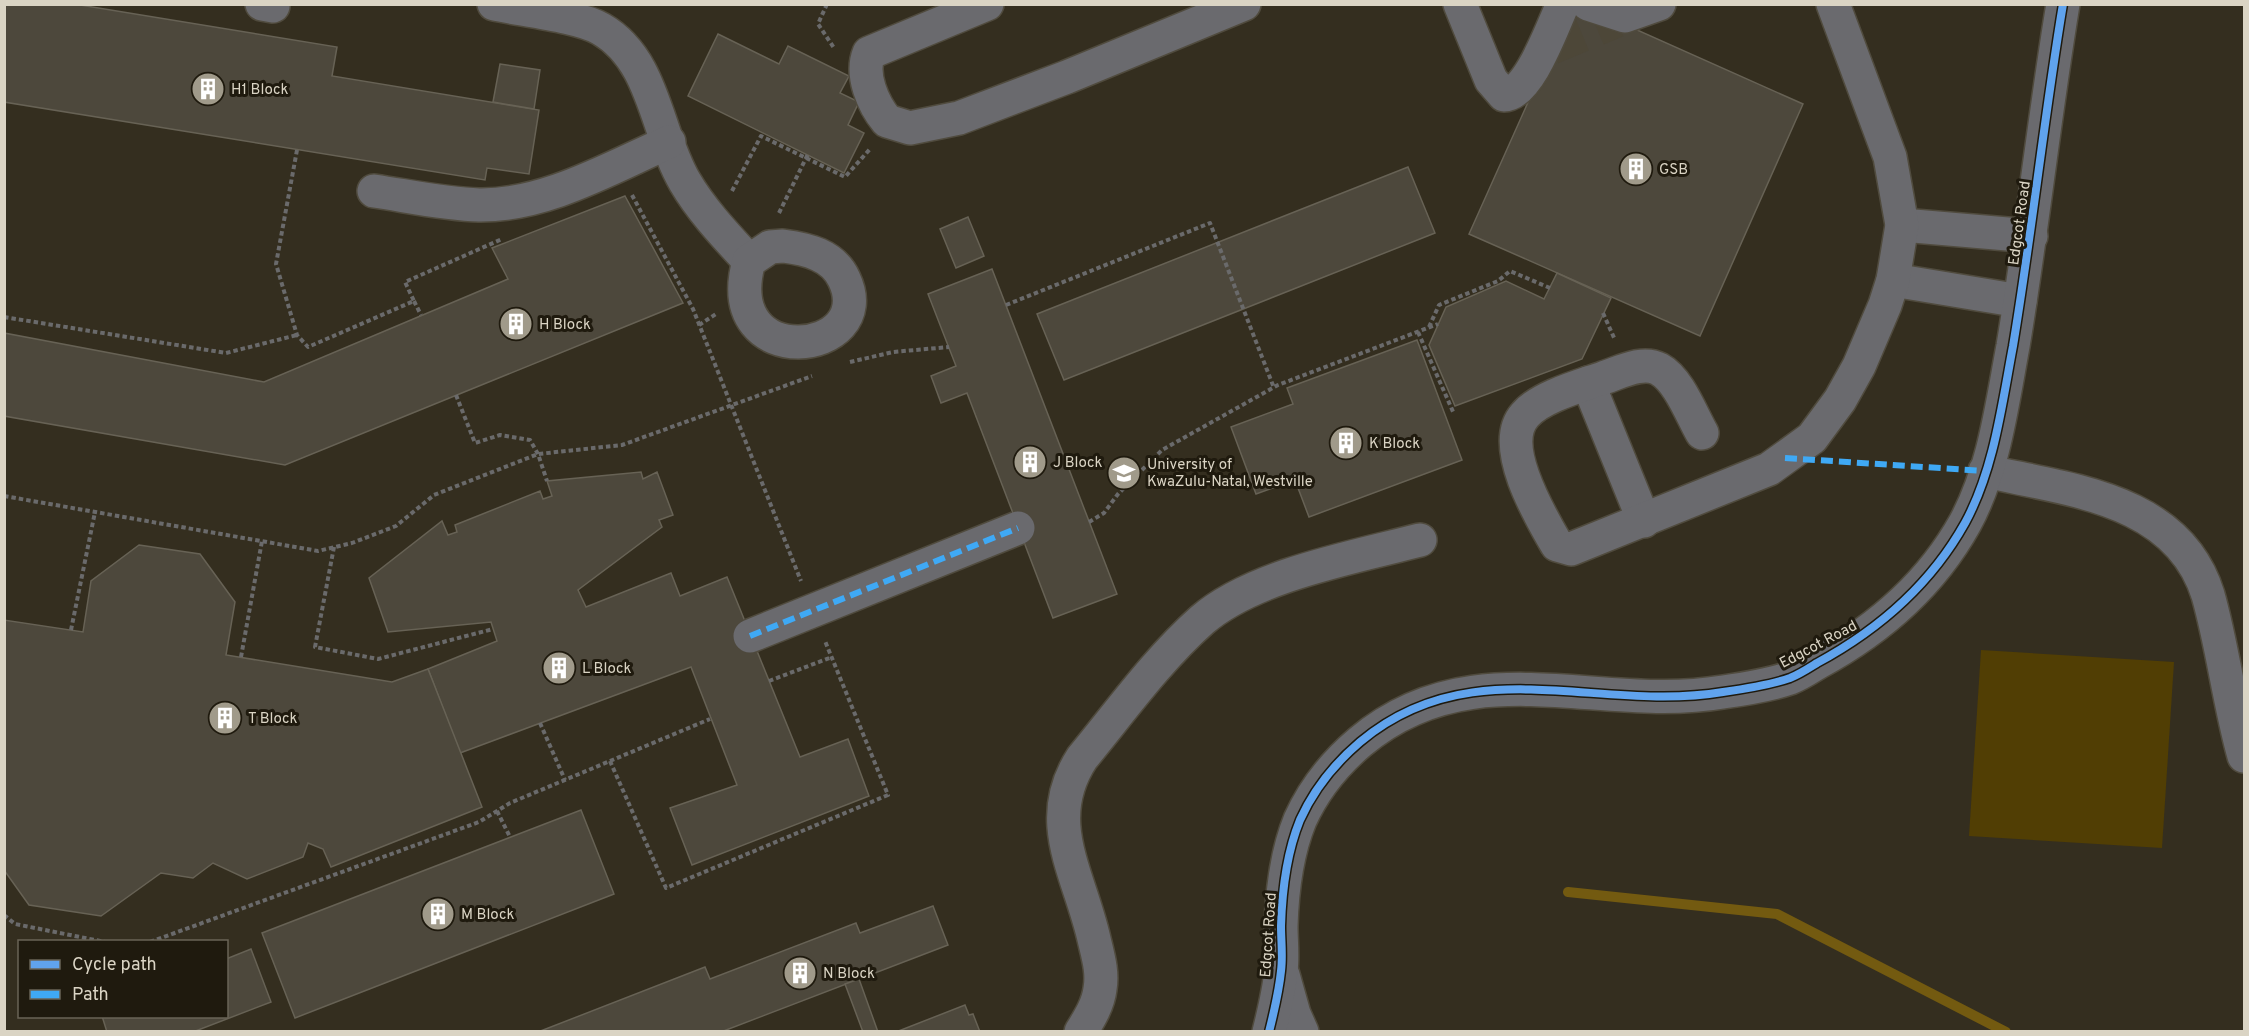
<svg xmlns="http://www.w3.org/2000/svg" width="2249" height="1036" font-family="Overpass,sans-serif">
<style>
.green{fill:#513e04}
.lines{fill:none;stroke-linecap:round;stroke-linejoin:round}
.stream{stroke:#735a10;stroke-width:10}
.building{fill:#4d483c;stroke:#676255;stroke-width:1.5}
.minor-tunnel{stroke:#4d4738;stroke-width:33;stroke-dasharray:33 16;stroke-linecap:butt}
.minor-casing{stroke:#504b3e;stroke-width:36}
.path{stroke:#6a6a6b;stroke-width:4;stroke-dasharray:4.5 3;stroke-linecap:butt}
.minor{stroke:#6a6a6e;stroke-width:33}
.minor-bridge-casing{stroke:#504b3e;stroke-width:36;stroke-linecap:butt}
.minor-bridge{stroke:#6a6a6e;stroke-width:33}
.quiet{stroke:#3fa9f5;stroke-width:6;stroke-dasharray:12 6;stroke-linecap:butt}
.cycleway-casing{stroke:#1f1a0e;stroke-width:11}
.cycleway{stroke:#60a3ed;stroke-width:8}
.labels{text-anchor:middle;stroke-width:6;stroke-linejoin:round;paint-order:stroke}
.poi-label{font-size:15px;fill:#dad4c4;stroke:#1f1a0e;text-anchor:start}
.street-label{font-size:15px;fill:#dad4c4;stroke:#1f1a0e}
</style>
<rect width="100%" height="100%" fill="#342e1f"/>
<path class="green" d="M1981 650 2174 662 2162 848 1969 836Z"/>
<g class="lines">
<path class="stream" d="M1568 892 1777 914 2006 1032"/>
</g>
<g class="building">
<path d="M4 4H74L337 47 332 76 539 110 529 174 487 168 485 180 4 102Z"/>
<path d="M1572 4H1579L1803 104 1700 336 1469 234Z"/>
<path d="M718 34 779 64 788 46 849 76 840 93 859 102 848 125 864 133 844 173 688 96Z"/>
<path d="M500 64 540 70 534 109 493 102Z"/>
<path d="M1408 167 1435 233 1064 380 1037 314Z"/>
<path d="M625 196 683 303 285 465 4 416V333L264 382 508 279 492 248Z"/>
<path d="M968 217 984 256 956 268 940 229Z"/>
<path d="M992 269 1117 594 1053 618 967 393 941 403 931 376 956 366 928 294Z"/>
<path d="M1557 273 1611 298 1582 359 1455 406 1429 345 1446 307 1506 281 1544 299Z"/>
<path d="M1417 340 1462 460 1309 517 1295 480 1256 494 1231 427 1293 404 1287 388Z"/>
<path d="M641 472 643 479 657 472 673 515 659 520 662 527 578 590 586 607 671 573 680 596 727 577 800 757 848 739 869 796 692 865 670 808 737 785 691 667 460 753 428 669 497 641 491 622 388 632 369 578 442 521 448 535 457 532 455 525 540 491 543 499 552 496 547 481Z"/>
<path d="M139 545 200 554 235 602 226 655 392 682 428 669 482 807 331 867 323 849 308 843 303 857 247 879 213 863 193 878 161 873 101 916 29 905 4 870V620L83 632 91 581Z"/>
<path d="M581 810 614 894 295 1018 262 933Z"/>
<path d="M933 906 948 945 721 1032H538L705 967 710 979 856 923 860 933Z"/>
<path d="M251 949 271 1002 193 1032H107L102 1016H226V959Z"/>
<path d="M859 979 878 1032H863L845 984Z"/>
<path d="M965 1005 969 1015 973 1014 980 1032H896Z"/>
</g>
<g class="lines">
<path class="minor-tunnel" d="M1552 48 1617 21"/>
<g class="minor-casing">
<g id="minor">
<path d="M262 4 273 6"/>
<path d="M494 4C521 10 579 16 601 29 655 60 656 133 685 182 702 211 726 236 749 261"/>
<path d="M987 4 869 53C860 75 873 104 887 121L910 128 959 118 1067 77 1244 4"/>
<path d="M1460 4 1491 80 1504 95C1529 95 1553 25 1563 4"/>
<path d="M1588 4 1625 16 1659 4"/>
<path d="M374 191C408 196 445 204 479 205 545 206 610 168 669 142"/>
<path d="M1902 225 2031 236"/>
<path d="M783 246C807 249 833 255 844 279 881 356 717 376 749 261L770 247Z"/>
<path d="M1893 280 2020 301"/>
<path d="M1588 383 1644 521"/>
<path d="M1702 433C1691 414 1679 380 1659 369 1642 360 1619 373 1603 378 1580 386 1540 397 1525 415 1498 445 1540 516 1557 545L1571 549 1769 469 1812 438 1840 400 1859 366 1885 305 1893 280 1902 225 1890 157 1833 4"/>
<path d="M1985 471C2069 490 2178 498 2208 595 2223 648 2229 703 2244 756"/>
<path d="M1283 975 1294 1014 1302 1032"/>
<path d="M1081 1032C1089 1019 1098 1005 1100 989 1103 972 1098 956 1094 939 1079 873 1041 821 1082 758 1120 712 1157 660 1202 620 1254 575 1355 557 1420 540"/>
<path d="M1269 1032C1274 1012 1279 991 1281 971 1283 956 1281 941 1281 926 1282 892 1287 852 1300 820 1314 789 1334 764 1360 742 1472 648 1597 713 1723 692 1744 689 1770 685 1790 678 1800 674 1809 668 1817 663 1878 630 1931 584 1965 523 1994 470 2002 404 2013 346 2032 232 2044 118 2063 4"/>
</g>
</g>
<g class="path">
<path d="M827 4 818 24 834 48"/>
<path d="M297 150 276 264 297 335 308 347 414 301 405 282 502 239"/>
<path d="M732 191 761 136 845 177 870 149"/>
<path d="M632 195 693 309 801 581"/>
<path d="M779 213 808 154"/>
<path d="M414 301 421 315"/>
<path d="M1006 305 1210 223 1274 388"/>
<path d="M1603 313 1615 340"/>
<path d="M4 317 226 353 297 335"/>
<path d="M699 325 716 314"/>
<path d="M1429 327 1439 305 1498 281 1510 271 1550 288"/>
<path d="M1418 332 1454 414"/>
<path d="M850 362 893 352 949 347"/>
<path d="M456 395 475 443 500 435 530 440 538 454 547 481"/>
<path d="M4 496 318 551 352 543 396 526 434 495 538 454 622 445 812 376"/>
<path d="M1089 522 1104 513 1118 494 1162 450 1278 385 1438 324"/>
<path d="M334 547 315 647 378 659 493 629"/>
<path d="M71 630 95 512"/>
<path d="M241 657 262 541"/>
<path d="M769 681 832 657"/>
<path d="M540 723 565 780"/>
<path d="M610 761 666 888 888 795 825 641"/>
<path d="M497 811 510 837"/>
<path d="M4 915 15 924 105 942"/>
<path d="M150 942 479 822 510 803 710 719"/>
</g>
<use href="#minor" class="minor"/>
<g class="minor-bridge-casing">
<path id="minor-bridge" d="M750 636 1018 528"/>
</g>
<use href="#minor-bridge" class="minor-bridge"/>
<g class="quiet">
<path d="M1785 458 1985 471"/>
<path d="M750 636 1018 528"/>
</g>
<g class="cycleway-casing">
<path id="cycleway" d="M1269 1032C1274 1012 1279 991 1281 971 1283 956 1281 941 1281 926 1282 892 1287 852 1300 820 1314 789 1334 764 1360 742 1472 648 1597 713 1723 692 1744 689 1770 685 1790 678 1800 674 1809 668 1817 663 1878 630 1931 584 1965 523 1994 470 2002 404 2013 346 2032 232 2044 118 2063 4"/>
</g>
<use href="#cycleway" class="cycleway"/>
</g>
<defs>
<g id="building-disc" transform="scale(1.725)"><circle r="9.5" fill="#a09a8a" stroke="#1f1a0e"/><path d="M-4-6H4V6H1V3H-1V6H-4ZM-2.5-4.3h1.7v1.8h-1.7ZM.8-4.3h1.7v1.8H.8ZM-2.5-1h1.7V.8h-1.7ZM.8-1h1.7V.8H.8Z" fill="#fff"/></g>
<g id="university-disc" transform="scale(1.725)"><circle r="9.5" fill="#a09a8a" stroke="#1f1a0e"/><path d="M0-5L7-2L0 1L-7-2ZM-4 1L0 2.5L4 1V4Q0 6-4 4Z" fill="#fff"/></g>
</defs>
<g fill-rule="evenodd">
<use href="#building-disc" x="208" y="89"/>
<use href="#building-disc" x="1636" y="169"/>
<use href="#building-disc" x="516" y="324"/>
<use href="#building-disc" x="1346" y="443"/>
<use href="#building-disc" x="1030" y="462"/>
<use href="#university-disc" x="1124" y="473"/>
<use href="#building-disc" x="559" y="668"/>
<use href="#building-disc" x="225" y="718"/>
<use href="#building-disc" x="438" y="914"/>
<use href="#building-disc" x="800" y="973"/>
</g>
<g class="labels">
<g class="poi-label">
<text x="231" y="94">H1 Block</text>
<text x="1659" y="174">GSB</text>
<text x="539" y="329">H Block</text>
<text x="1369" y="448">K Block</text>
<text x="1053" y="467">J Block</text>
<text x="1147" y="469">University of<tspan x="1147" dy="17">KwaZulu-Natal, Westville</tspan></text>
<text x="582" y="673">L Block</text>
<text x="248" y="723">T Block</text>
<text x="461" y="919">M Block</text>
<text x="823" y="978">N Block</text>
</g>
<g class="street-label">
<text transform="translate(2019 223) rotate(-82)" y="5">Edgcot Road</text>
<text transform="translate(1818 644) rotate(-28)" y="5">Edgcot Road</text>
<text transform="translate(1268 935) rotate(-86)" y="5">Edgcot Road</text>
</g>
</g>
<rect width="2249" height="1036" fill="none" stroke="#dad4c4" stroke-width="12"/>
<rect x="18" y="940" width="210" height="78" fill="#1f1a0e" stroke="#6a6457" stroke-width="1.5"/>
<rect x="30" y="960" width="30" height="9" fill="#60a3ed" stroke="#6a6457" stroke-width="1.5"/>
<text x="72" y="970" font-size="18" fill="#dad4c4">Cycle path</text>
<rect x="30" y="990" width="30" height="9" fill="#3fa9f5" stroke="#6a6457" stroke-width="1.5"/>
<text x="72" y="1000" font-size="18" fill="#dad4c4">Path</text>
</svg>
